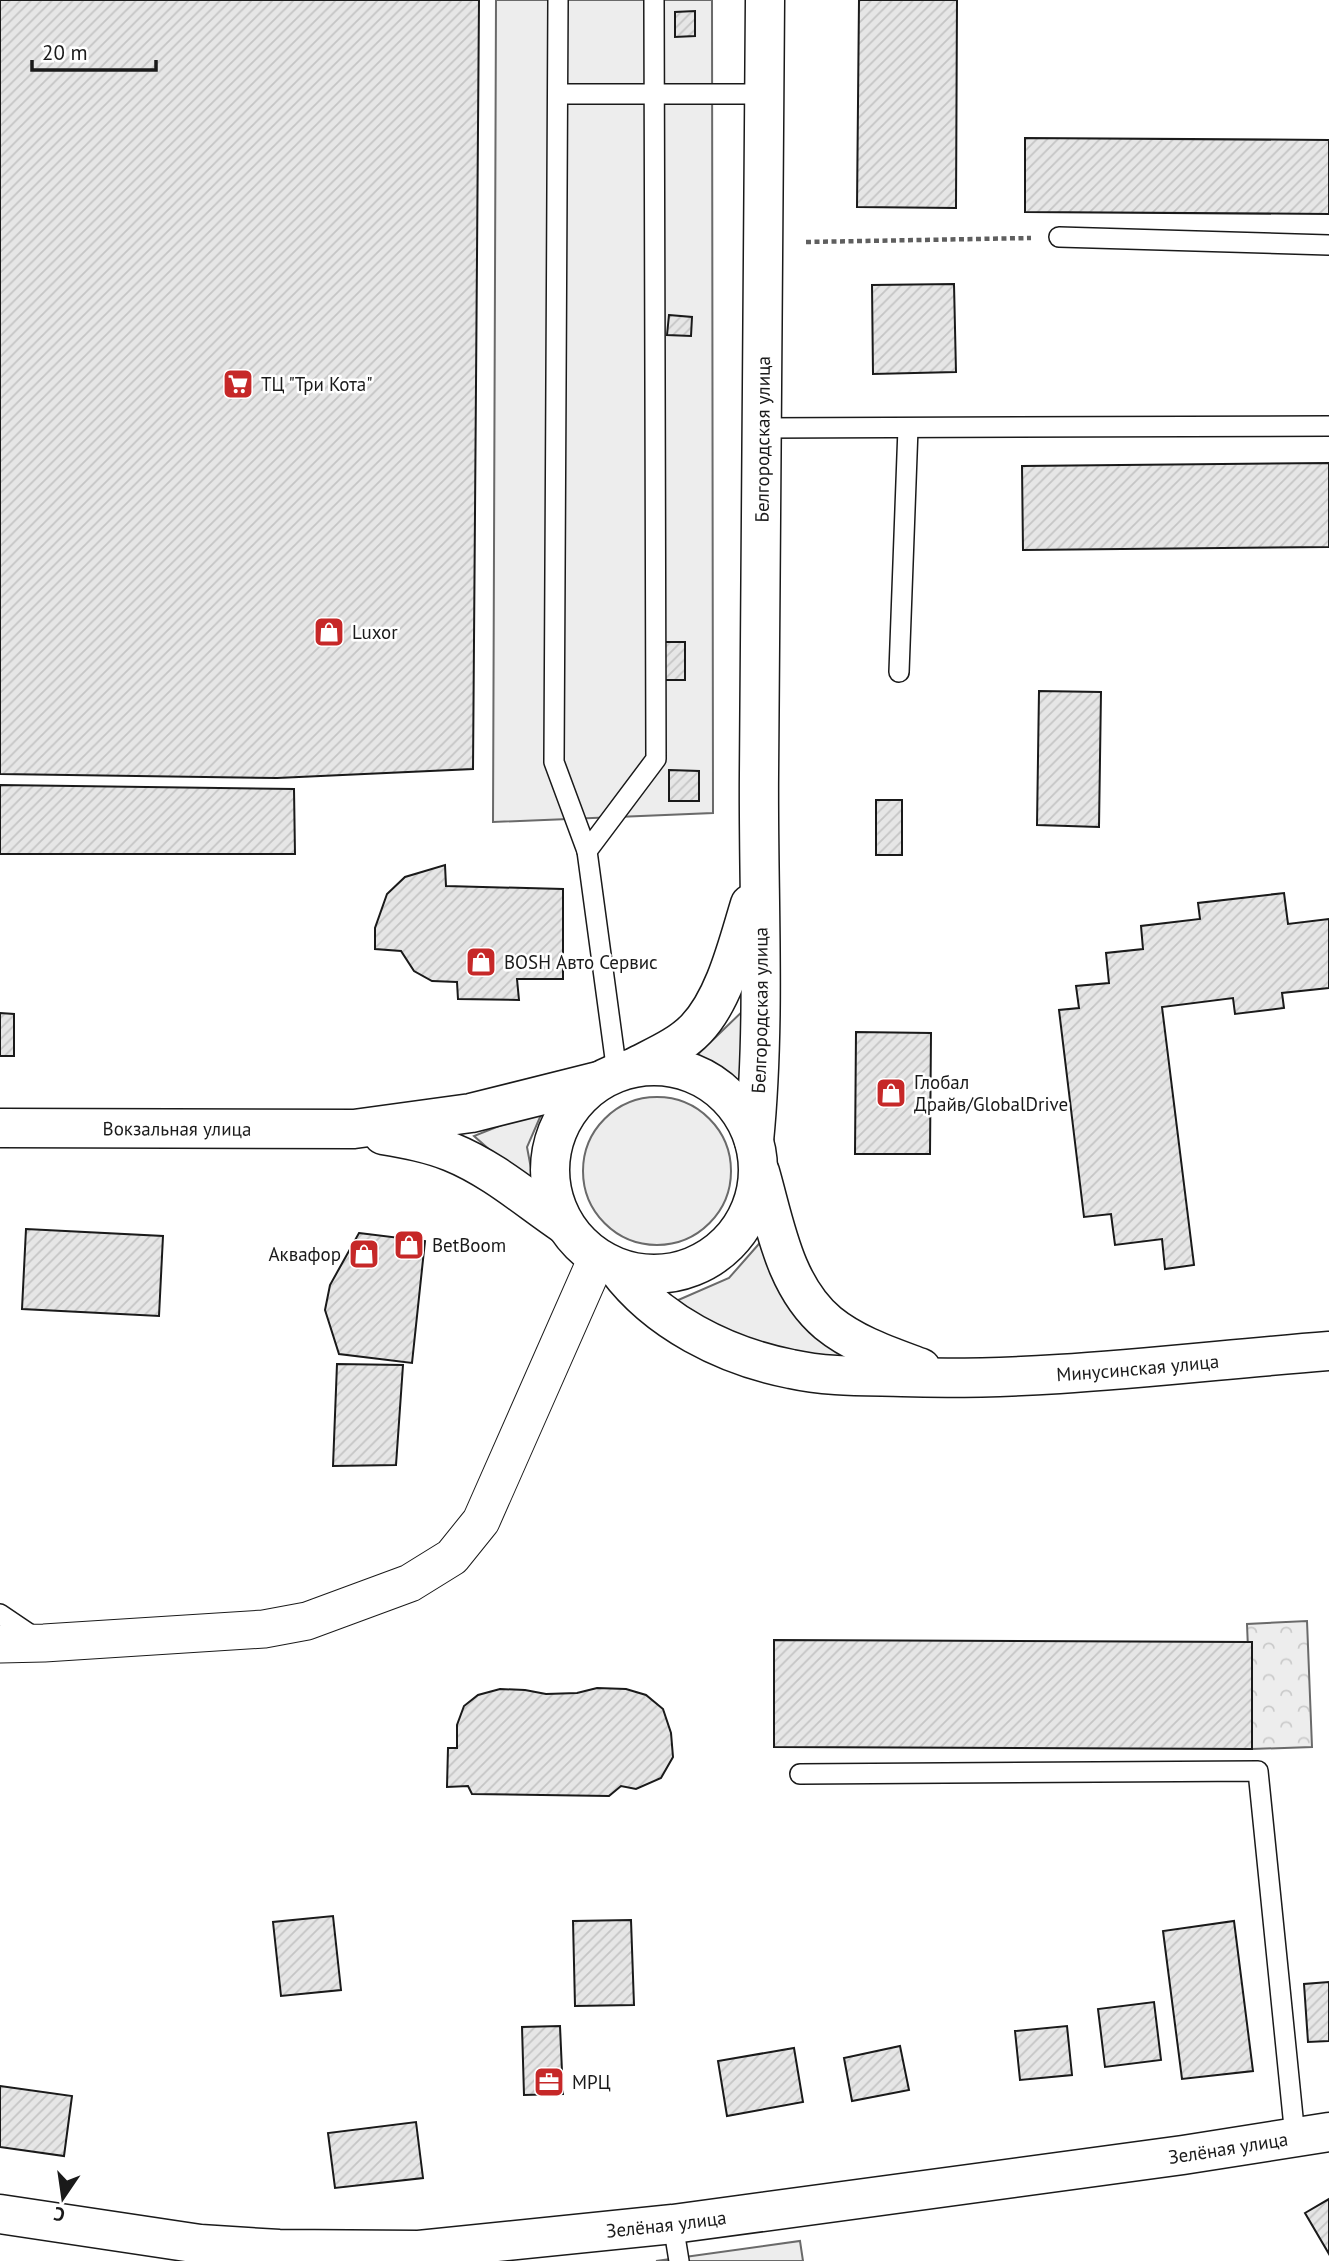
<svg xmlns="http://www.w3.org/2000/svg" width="1329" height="2261" font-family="'PT Sans',sans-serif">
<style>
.built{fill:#ededed;stroke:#6a6a6a;stroke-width:2}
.park{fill:url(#park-crowns);stroke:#6a6a6a;stroke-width:2}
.building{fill:url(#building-hatch);stroke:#1a1a1a;stroke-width:2}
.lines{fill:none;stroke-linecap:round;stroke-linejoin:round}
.service-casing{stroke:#1a1a1a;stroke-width:22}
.minor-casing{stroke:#1a1a1a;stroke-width:39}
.tertiary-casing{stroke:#1a1a1a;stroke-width:41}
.secondary-casing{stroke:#1a1a1a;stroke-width:41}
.path{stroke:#5f5f5f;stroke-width:4.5;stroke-dasharray:5 3.5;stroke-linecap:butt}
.service{stroke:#fff;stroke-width:19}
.minor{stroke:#fff;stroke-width:37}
.tertiary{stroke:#fff;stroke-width:38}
.secondary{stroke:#fff;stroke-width:38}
.labels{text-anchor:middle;stroke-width:5;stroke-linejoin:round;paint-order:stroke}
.poi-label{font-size:19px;fill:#1a1a1a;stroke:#fff;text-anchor:start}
.street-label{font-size:19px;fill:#1a1a1a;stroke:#fff}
</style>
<defs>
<pattern id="park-crowns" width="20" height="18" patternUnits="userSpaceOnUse" patternTransform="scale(1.75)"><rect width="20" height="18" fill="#ededed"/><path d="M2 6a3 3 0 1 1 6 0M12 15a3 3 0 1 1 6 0" fill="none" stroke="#cbcbcb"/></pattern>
<pattern id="building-hatch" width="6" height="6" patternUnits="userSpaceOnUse" patternTransform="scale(1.75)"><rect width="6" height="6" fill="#e6e6e6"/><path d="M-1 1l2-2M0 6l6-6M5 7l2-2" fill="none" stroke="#c5c5c5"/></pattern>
</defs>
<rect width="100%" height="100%" fill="#fff"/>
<g class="built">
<path d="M496 0H712L713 813 493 822Z"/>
<path d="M750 1004V1105L726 1074 692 1060Z"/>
<circle cx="657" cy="1171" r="74"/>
<path d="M544 1108 527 1147 535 1190 474 1136Z"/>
<path d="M765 1237 859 1366 736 1341 676 1301 729 1278Z"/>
<path d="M800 2241 803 2261H656Z"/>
</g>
<path class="park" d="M1307 1621 1312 1747 1252 1749 1247 1624Z"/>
<g class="building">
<path d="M0 0H479L473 769 277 778 0 774Z"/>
<path d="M859 0H957L956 208 857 207Z"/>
<path d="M695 11V36L675 37V12Z"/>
<path d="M1025 138 1329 140V214L1025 212Z"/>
<path d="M954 284 956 372 873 374 872 285Z"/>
<path d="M669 315 692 317 691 336 667 335Z"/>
<path d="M1329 463V547L1023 550 1022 466Z"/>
<path d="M660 642H685V680H659Z"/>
<path d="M1039 691 1101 692 1099 827 1037 825Z"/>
<path d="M669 770 699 771V801H669Z"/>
<path d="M0 785 294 789 295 854H0Z"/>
<rect x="876" y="800" width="26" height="55"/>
<path d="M445 865 446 886 563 889V979H517L519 1000 458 999 457 982 432 981 414 971 401 951 375 949V928L387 894 405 877Z"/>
<path d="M1284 893 1288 924 1329 919V988L1282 993 1284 1008 1235 1014 1233 998 1162 1007 1194 1265 1165 1269 1162 1239 1115 1245 1111 1214 1084 1217 1059 1010 1079 1008 1076 986 1109 983 1106 953 1143 949 1141 926 1200 919 1198 903Z"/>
<path d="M0 1013 14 1014V1056H0Z"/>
<path d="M856 1032 931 1033 930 1154H855Z"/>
<path d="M26 1229 163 1236 159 1316 22 1309Z"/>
<path d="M359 1233 425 1241 412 1363 339 1354 325 1310 330 1285Z"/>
<path d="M337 1364 403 1365 396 1465 333 1466Z"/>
<path d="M774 1640 1252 1642V1749L774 1747Z"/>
<path d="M597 1688 626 1689 646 1695 663 1709 671 1733 673 1757 661 1778 636 1789 621 1786 609 1796 472 1794 468 1786 447 1787 448 1748H457V1725L464 1706 478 1695 500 1689 525 1690 546 1694 577 1693Z"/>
<path d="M333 1916 341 1990 281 1996 273 1922Z"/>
<path d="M631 1920 634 2005 575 2006 573 1921Z"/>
<path d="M1234 1921 1253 2071 1182 2079 1163 1931Z"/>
<path d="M1329 1982V2041L1308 2042 1304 1984Z"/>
<path d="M1154 2002 1161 2060 1105 2067 1098 2009Z"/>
<path d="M560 2026 563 2094 524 2095 522 2027Z"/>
<path d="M1067 2026 1072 2075 1020 2080 1015 2031Z"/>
<path d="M900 2046 909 2090 852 2101 844 2058Z"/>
<path d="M794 2048 803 2102 727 2116 718 2061Z"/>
<path d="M0 2086 72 2096 64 2156 0 2147Z"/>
<path d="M416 2122 423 2178 335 2188 328 2133Z"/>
<path d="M1329 2199V2254L1305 2213Z"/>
</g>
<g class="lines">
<g class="service-casing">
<g id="service">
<path d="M558 0 554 762 587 851"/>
<path d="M558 94H765"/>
<path d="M1059 237 1329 245"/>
<path d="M763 428 1329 426"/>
<path d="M899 672 908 428"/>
<path d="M617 1073 587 851 656 759 654 0"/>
<path d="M0 1614 37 1639"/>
<path d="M800 1774 1258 1771 1295 2137"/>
<path d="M673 2224 679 2261"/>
</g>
</g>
<g class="minor-casing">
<path id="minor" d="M0 1644 44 1643 264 1629 307 1621 410 1583 452 1557 481 1521 597 1258"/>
</g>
<g class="tertiary-casing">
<g id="tertiary">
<path id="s1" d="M0 2214 200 2244 279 2249 419 2250 673 2224 1183 2155 1329 2132"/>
</g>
</g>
<g class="secondary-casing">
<g id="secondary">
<circle cx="654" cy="1170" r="104"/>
<path d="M635 1067C656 1056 680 1046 696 1029 725 999 738 943 750 904"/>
<path id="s2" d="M0 1128 354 1129 471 1113 599 1081"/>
<path d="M383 1135C406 1139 429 1143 451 1152 493 1169 528 1200 565 1225"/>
<path id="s3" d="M754 1141C766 1019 758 897 759 774 762 516 764 258 765 0"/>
<path d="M760 1172C775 1224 784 1286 828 1323 855 1345 889 1356 921 1368"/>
<path id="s4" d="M617 1268C657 1322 725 1356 791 1369 827 1377 865 1376 902 1377 1044 1382 1187 1362 1329 1351"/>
</g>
</g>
<path class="path" d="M806 242 1031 238"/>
<use href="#service" class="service"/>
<use href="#minor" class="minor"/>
<use href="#tertiary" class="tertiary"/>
<use href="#secondary" class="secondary"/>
</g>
<defs>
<g id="supermarket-square" transform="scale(1.575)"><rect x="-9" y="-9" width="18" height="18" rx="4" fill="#c62828" stroke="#fff"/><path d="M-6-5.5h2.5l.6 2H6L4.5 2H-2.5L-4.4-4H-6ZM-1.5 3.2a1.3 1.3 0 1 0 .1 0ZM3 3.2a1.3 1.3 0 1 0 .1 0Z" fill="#fff"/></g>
<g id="shop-square" transform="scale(1.575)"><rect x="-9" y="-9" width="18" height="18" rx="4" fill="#c62828" stroke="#fff"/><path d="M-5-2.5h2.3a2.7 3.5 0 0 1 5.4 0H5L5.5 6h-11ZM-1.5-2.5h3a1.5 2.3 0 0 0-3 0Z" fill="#fff"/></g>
<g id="office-square" transform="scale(1.575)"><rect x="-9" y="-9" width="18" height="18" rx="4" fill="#c62828" stroke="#fff"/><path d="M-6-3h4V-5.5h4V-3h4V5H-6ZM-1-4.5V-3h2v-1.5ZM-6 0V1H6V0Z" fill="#fff"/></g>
</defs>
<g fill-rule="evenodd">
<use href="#supermarket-square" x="238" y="384"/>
<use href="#shop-square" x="329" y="632"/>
<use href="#shop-square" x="481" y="962"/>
<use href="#shop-square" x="891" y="1093"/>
<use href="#shop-square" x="409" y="1245"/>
<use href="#shop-square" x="364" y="1254"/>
<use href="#office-square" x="549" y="2082"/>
</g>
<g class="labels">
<g class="poi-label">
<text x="261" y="391">ТЦ "Три Кота"</text>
<text x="352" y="639">Luxor</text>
<text x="504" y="969">BOSH Авто Сервис</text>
<text x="914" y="1089">Глобал<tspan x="914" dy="22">Драйв/GlobalDrive</tspan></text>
<text x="432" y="1252">BetBoom</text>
<text x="341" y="1261" text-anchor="end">Аквафор</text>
<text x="572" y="2089">МРЦ</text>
</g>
<g class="street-label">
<text dy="7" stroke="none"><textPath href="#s3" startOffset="702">Белгородская улица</textPath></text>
<text dy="7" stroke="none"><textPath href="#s3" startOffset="131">Белгородская улица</textPath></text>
<text dy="7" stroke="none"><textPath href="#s2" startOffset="177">Вокзальная улица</textPath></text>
<text dy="7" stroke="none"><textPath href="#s4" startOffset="553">Минусинская улица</textPath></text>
<text dy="7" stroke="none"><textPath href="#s1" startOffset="1237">Зелёная улица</textPath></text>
<text dy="7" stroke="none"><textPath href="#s1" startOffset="670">Зелёная улица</textPath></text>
</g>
</g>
<g transform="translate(63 2198) rotate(193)" stroke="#ffffff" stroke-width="5" paint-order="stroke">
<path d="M0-5L12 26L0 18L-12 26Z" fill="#1a1a1a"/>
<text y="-10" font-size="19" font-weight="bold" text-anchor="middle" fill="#1a1a1a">С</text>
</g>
<path d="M32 60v10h124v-10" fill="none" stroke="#1a1a1a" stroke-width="3.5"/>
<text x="42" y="60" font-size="21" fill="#1a1a1a" stroke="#ffffff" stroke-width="5" paint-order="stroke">20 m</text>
</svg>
